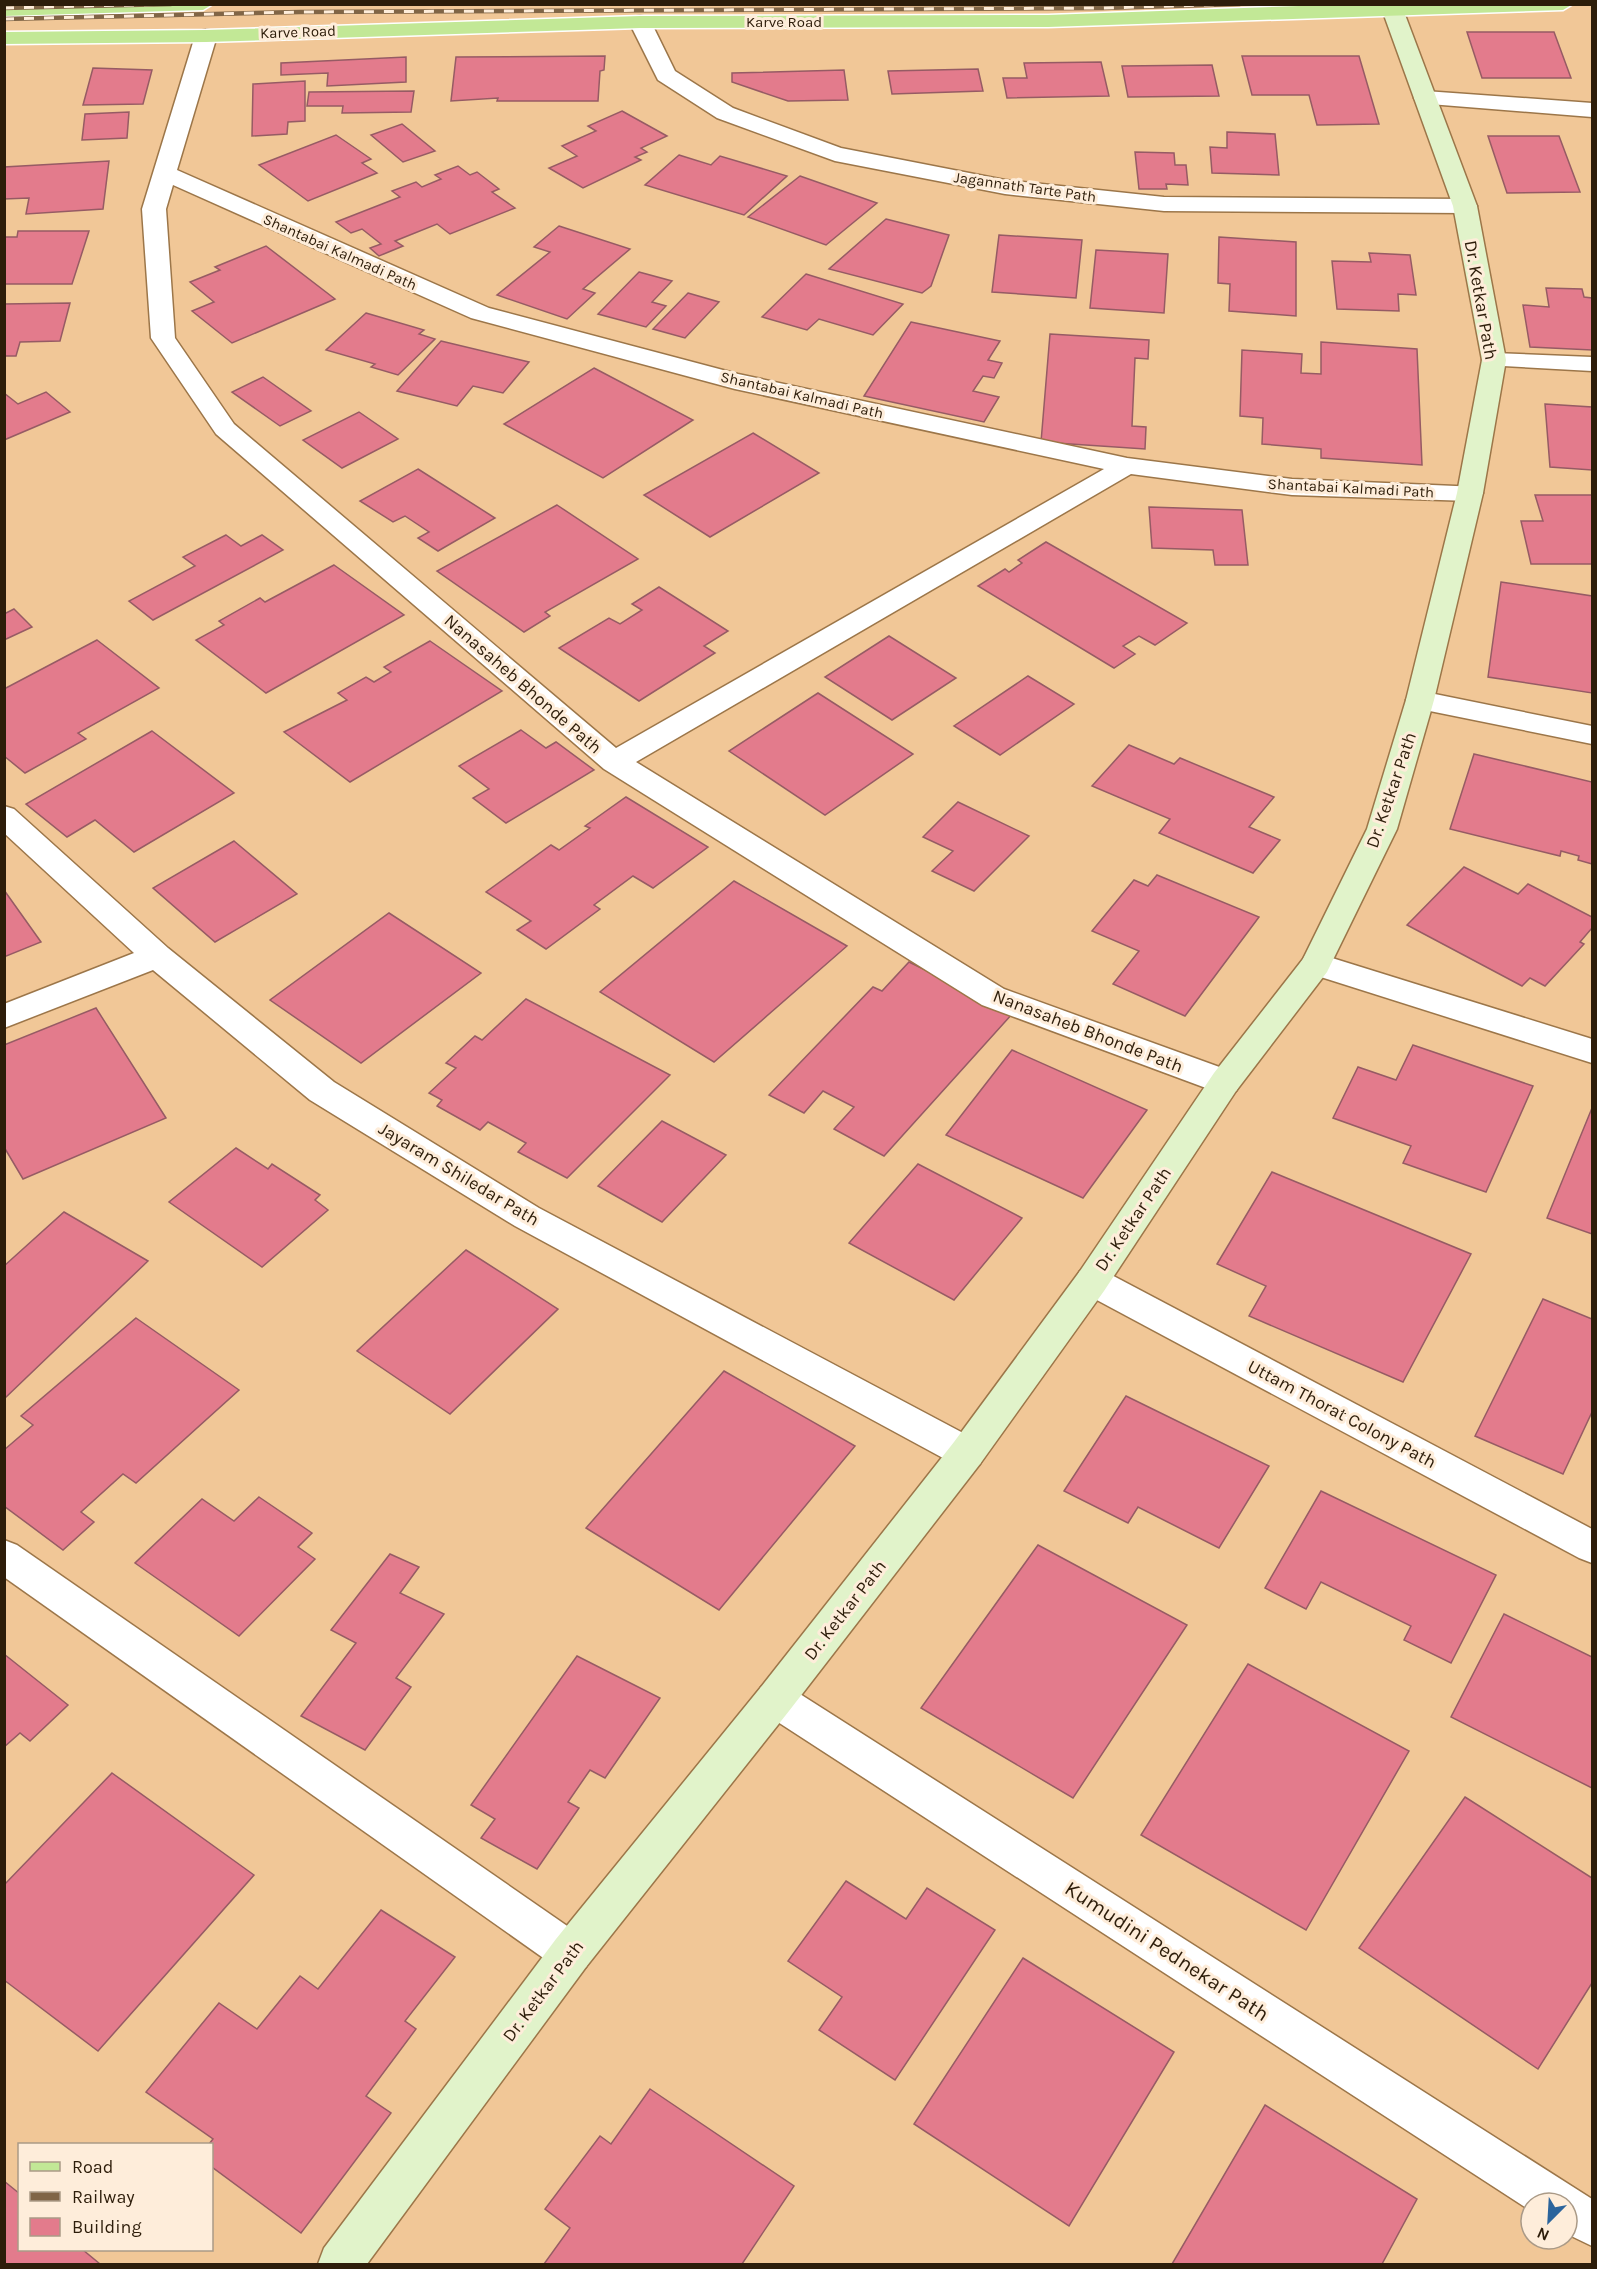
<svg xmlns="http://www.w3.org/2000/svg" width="1597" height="2269" font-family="Karla,sans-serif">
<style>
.building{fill:#e37b8c;stroke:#965b64;stroke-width:1.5}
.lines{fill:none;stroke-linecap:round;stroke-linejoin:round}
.street-casing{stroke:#9c7649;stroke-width:3}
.secondary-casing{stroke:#9c7649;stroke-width:3}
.primary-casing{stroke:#fff;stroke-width:3}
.street{fill:#fff;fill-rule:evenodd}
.secondary{fill:#e1f3ca;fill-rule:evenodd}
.primary{fill:#c2e896;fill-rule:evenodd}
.rail-casing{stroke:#806546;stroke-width:4.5}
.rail{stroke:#feedda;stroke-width:3;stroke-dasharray:10;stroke-linecap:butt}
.labels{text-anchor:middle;stroke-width:6;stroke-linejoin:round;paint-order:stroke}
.far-street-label{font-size:15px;fill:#2d1d0a;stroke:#feedda}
.street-label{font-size:18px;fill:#2d1d0a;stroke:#feedda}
.near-street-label{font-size:21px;fill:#2d1d0a;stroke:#feedda}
</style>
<rect width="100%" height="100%" fill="#f1c797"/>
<g class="building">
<path d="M1467 32H1554L1571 78H1482Z"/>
<path d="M605 56 604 70 600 71 598 101H497L498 98 451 101 456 57Z"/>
<path d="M1242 56H1359L1379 124 1317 125 1309 95H1252Z"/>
<path d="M406 57V82L327 86 328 73 281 75V63Z"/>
<path d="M1101 62 1109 96 1007 98 1003 78H1027L1024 63Z"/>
<path d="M1212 65 1219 96 1128 97 1122 66Z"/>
<path d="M93 68 152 70 143 104 83 105Z"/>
<path d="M978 69 983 91 892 94 888 71Z"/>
<path d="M844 70 848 100 788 101 732 82V73Z"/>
<path d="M305 81V121L288 122 287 134 252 136 253 84Z"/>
<path d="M414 91 411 112 342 113 343 106H307L309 92Z"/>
<path d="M622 111 667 136 641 148 647 152 635 157 641 160 583 188 549 168 577 156 562 146 596 131 588 126Z"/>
<path d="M129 112 127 138 82 140 85 114Z"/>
<path d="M402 124 435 151 403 162 371 135Z"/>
<path d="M1227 132 1275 134 1279 175 1212 173 1210 147 1227 148Z"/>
<path d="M336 135 371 159 362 163 377 173 308 201 259 165Z"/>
<path d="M1488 136H1559L1580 192 1507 193Z"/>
<path d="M1135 152 1174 153 1175 165H1186L1188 185 1166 184 1167 189H1139Z"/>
<path d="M679 155 711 165 720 156 787 176 744 215 645 185Z"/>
<path d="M109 161 103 209 26 214 29 198 4 199V167Z"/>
<path d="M458 166 470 175 477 172 499 189 492 192 515 208 450 234 437 224 395 241 403 246 379 256 370 248 381 244 362 229 351 233 336 222 400 197 392 191 416 182 422 187 441 179 435 175Z"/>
<path d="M800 176 877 203 826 245 748 217Z"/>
<path d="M886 219 949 235 931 286 922 293 829 269Z"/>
<path d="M559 226 630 249 583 289 595 293 567 319 497 295 550 252 534 247Z"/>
<path d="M18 231H89L72 284H4V237H17Z"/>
<path d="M999 235 1082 240 1076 298 992 292Z"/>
<path d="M1219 237 1296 242V316L1229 311 1230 284 1218 283Z"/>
<path d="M266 246 335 299 232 343 192 311 214 302 190 282 220 270 215 267Z"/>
<path d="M1096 250 1168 254 1164 313 1090 308Z"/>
<path d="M1369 253 1410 255 1416 295 1398 294 1399 311 1337 309 1332 261 1371 262Z"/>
<path d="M639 272 672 281 652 302 666 306 646 327 598 314Z"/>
<path d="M806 274 903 304 873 335 819 319 807 330 762 317Z"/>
<path d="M1546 288 1582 289 1584 297 1592 298V350L1530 347 1523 305 1549 307Z"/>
<path d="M688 293 719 302 685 338 653 329Z"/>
<path d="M70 303 60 341 20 342 16 356H4V304Z"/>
<path d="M366 313 424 330 419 334 435 339 398 375 371 367 375 364 326 350Z"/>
<path d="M911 322 1000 341 988 360 1002 363 994 378 983 376 973 391 999 397 984 422 864 396Z"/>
<path d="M1050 334 1149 340 1148 359 1135 358 1132 426 1146 427 1145 449 1041 442Z"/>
<path d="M441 341 529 362 503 393 473 386 457 406 397 391Z"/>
<path d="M1321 342 1417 349 1422 465 1321 458V449L1262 444 1263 418 1240 416 1242 350 1302 354 1301 373 1321 374Z"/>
<path d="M594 368 693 420 603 478 504 424Z"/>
<path d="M263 377 311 411 280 426 232 392Z"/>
<path d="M46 392 70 412 4 440V393L18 404Z"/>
<path d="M1545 404 1592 407V470L1550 467Z"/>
<path d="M359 412 398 439 342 468 303 440Z"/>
<path d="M753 433 819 473 710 537 644 495Z"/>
<path d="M418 469 495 518 438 551 418 538 429 532 405 516 393 522 360 501Z"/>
<path d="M1535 495H1592V564H1531L1521 521H1543Z"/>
<path d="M557 505 638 559 545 612 550 616 524 632 437 571Z"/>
<path d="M1149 507 1242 510 1248 565H1215L1213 550 1152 548Z"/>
<path d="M226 535 241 546 262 535 283 550 153 620 129 601 195 566 183 557Z"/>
<path d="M1046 542 1187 623 1155 645 1139 636 1123 646 1135 654 1114 668 978 586 1005 569 1009 572 1022 563 1018 560Z"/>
<path d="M334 565 404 615 266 693 196 640 224 625 219 621 260 598 265 602Z"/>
<path d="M1501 582 1592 596V693L1488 677Z"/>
<path d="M659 587 728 631 704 646 715 653 639 701 559 648 609 618 620 624 642 610 632 604Z"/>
<path d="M14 609 32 627 4 640V614Z"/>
<path d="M889 636 956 678 892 720 825 677Z"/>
<path d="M97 640 159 688 78 733 86 739 25 773 4 756V689Z"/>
<path d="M430 641 502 691 350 782 284 732 347 700 338 693 366 677 374 682 391 672 384 667Z"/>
<path d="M1028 676 1074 704 1000 755 954 726Z"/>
<path d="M818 693 913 754 825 815 729 751Z"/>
<path d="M521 730 546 748 556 742 594 770 506 823 473 798 489 789 459 766Z"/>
<path d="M152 731 234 793 134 852 95 820 67 837 26 804Z"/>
<path d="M1129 745 1174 764 1180 758 1274 797 1249 827 1280 840 1253 873 1159 833 1170 819 1092 786Z"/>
<path d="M1474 754 1592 782V864L1578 860 1579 856 1561 851 1560 856 1450 829Z"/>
<path d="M626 797 708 847 653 888 633 876 594 905 600 909 546 949 517 930 531 921 486 892 551 845 559 850 590 828 585 826Z"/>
<path d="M958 802 1029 836 974 891 932 871 953 851 923 837Z"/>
<path d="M234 841 297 894 215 942 153 888Z"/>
<path d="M1464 867 1518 894 1528 884 1592 917V928L1580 942 1584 944 1545 986 1530 978 1522 986 1407 925Z"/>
<path d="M1157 875 1259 917 1185 1016 1113 984 1139 951 1092 931 1134 880 1148 886Z"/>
<path d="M734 881 847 946 714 1062 600 992Z"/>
<path d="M4 890 41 942 4 957Z"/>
<path d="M389 913 481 973 361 1063 270 1000Z"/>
<path d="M909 962 1013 1013 884 1156 834 1129 854 1107 823 1091 804 1113 769 1095 873 987 882 991Z"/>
<path d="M526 999 670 1075 567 1178 518 1152 526 1143 488 1122 480 1130 437 1106 442 1100 429 1093 456 1068 446 1063 475 1036 482 1040Z"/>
<path d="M96 1008 166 1118 23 1179 4 1147V1045Z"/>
<path d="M1413 1045 1533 1086 1486 1192 1403 1163 1411 1146 1333 1118 1358 1067 1396 1080Z"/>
<path d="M1012 1050 1147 1110 1083 1198 946 1135Z"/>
<path d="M1592 1108V1234L1547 1218Z"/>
<path d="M662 1121 726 1155 662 1222 598 1186Z"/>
<path d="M236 1148 268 1169 272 1164 320 1195 315 1200 328 1210 262 1267 169 1202Z"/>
<path d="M918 1164 1022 1218 954 1300 849 1243Z"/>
<path d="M1272 1172 1471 1254 1403 1382 1249 1316 1266 1286 1217 1264Z"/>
<path d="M64 1212 148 1261 4 1399V1266Z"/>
<path d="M466 1250 558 1309 450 1414 357 1351Z"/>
<path d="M1543 1299 1592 1319V1412L1563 1474 1475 1436Z"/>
<path d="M136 1318 239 1390 136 1483 123 1474 81 1512 94 1522 63 1550 4 1506V1450L33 1425 21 1416Z"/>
<path d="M724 1371 855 1446 719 1610 586 1528Z"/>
<path d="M1126 1396 1269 1466 1219 1548 1138 1507 1128 1523 1064 1491Z"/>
<path d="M1321 1491 1496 1575 1451 1663 1404 1640 1411 1626 1321 1582 1306 1609 1265 1588Z"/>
<path d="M259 1497 312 1533 298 1547 315 1559 239 1636 135 1563 202 1499 234 1521Z"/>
<path d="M1038 1545 1187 1625 1073 1798 921 1708Z"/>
<path d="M390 1554 419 1567 400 1593 444 1614 396 1678 411 1687 365 1750 301 1716 356 1643 331 1630Z"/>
<path d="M1504 1614 1592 1657V1788L1451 1717Z"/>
<path d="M4 1654 68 1705 30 1741 20 1733 4 1747Z"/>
<path d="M577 1656 660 1698 605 1778 590 1770 568 1802 579 1808 537 1869 481 1838 495 1819 471 1805Z"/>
<path d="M1248 1664 1409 1751 1306 1930 1141 1835Z"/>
<path d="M112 1773 254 1875 98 2051 4 1980V1885Z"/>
<path d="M1465 1797 1592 1878V1983L1538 2069 1359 1948Z"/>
<path d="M846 1881 906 1919 927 1888 995 1930 895 2080 819 2030 842 1997 788 1961Z"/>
<path d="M381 1910 455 1957 405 2021 416 2029 366 2096 391 2113 301 2233 212 2167V2144H209L213 2139 146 2092 219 2003 257 2029 300 1976 318 1989Z"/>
<path d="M1023 1958 1174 2052 1069 2226 914 2124Z"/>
<path d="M650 2089 794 2186 742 2264H544L570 2228 545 2209 600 2136 611 2144Z"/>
<path d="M1265 2105 1417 2199 1382 2264H1172Z"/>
<path d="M4 2181 20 2194V2250H83L100 2264H4Z"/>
</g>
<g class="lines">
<g class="street-casing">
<g id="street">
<path d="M640 16 648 17 651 22 675 71 733 108 841 148 1005 180 1164 197 1465 199 1473 201 1477 206 1473 211 1465 213 1164 211 1005 194 835 161 717 118 658 80 629 22 632 17Z"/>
<path d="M206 30 214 31 217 36 177 170 489 308 738 374 1127 458 1292 479 1479 487 1483 493 1479 499 1470 501 1292 495 1131 474 636 762 1004 989 1236 1073 1241 1082 1236 1091 1225 1094 1214 1091 982 1005 604 769 216 434 151 338 142 209 195 36 198 31ZM173 185 471 318 735 389 1104 469 616 748 234 424 175 338 166 209Z"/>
<path d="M1425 91 1592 103V117L1417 103 1414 98 1417 93Z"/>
<path d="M1494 353 1592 357V371L1485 365 1482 360 1485 355Z"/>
<path d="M1420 691 1592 726V744L1410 707 1406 700 1410 693Z"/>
<path d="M4 806 14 809 168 948 334 1082 539 1208 980 1442 985 1453 980 1464 967 1468 954 1464 515 1226 310 1100 153 970 4 1028V1004L134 953 4 833Z"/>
<path d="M1316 953 1592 1039V1063L1305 972 1300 964 1305 956Z"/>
<path d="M1092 1267 1104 1271 1592 1529V1563L1579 1558 1080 1291 1075 1281 1080 1271Z"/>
<path d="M4 1540 17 1545 586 1939 592 1953 586 1967 571 1973 556 1967 4 1577Z"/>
<path d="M775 1682 789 1687 1592 2199V2246L1567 2234V2203H1531V2211L761 1711 756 1699 761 1687Z"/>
</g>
</g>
<g class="secondary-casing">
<path id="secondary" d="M1380 4H1401L1477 206 1506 360 1483 493 1434 700 1397 829 1327 972 1236 1091 1104 1291 980 1464 789 1711 586 1967 367 2264H318L324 2248 556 1939 761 1687 954 1442 1080 1271 1214 1073 1303 959 1367 829 1406 700 1457 493 1482 360 1453 206Z"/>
</g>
<g class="primary-casing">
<g id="primary">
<path d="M4 4H213L203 10 4 16Z"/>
<path d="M1356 4H1573L1563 10 1048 27 640 28 206 42 4 44V32L206 30 640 16 1048 15Z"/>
</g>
</g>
<use href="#street" class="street"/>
<use href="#secondary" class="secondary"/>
<use href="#primary" class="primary"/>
<g class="rail-casing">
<g id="rail">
<path d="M4 8 171 4"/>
<path d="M4 19 300 12 1103 8 1240 4"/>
</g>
</g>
<use href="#rail" class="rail"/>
</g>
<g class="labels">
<g class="far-street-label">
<text x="784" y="27">Karve Road</text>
<text transform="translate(298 32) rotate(-2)" y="5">Karve Road</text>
<text transform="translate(1025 187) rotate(8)" y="5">Jagannath Tarte Path</text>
<text transform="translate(340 252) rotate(24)" y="5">Shantabai Kalmadi Path</text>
<text transform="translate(802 395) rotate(13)" y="5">Shantabai Kalmadi Path</text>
<text transform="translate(1351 488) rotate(3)" y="5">Shantabai Kalmadi Path</text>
</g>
<g class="street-label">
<text transform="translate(1481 300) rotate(80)" y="6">Dr. Ketkar Path</text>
<text transform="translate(523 684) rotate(41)" y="6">Nanasaheb Bhonde Path</text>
<text transform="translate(1391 790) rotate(-71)" y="6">Dr. Ketkar Path</text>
<text transform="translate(1088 1031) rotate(21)" y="6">Nanasaheb Bhonde Path</text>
<text transform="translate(459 1174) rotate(31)" y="6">Jayaram Shiledar Path</text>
<text transform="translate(1133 1219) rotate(-56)" y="6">Dr. Ketkar Path</text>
<text transform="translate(1342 1414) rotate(28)" y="6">Uttam Thorat Colony Path</text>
<text transform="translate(845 1610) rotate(-52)" y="6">Dr. Ketkar Path</text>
<text transform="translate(543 1991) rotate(-53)" y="6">Dr. Ketkar Path</text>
</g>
<g class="near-street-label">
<text transform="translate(1167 1951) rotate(33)" y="7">Kumudini Pednekar Path</text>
</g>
</g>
<rect width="1597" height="2269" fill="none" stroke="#2d1d0a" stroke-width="12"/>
<rect x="18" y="2143" width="195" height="108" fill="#feedda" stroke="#aa9a87" stroke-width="1.5"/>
<rect x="30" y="2162" width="30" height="9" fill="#c2e896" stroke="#aa9a87" stroke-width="1.5"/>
<text x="72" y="2173" font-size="18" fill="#2d1d0a">Road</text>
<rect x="30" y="2192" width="30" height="9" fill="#806546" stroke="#aa9a87" stroke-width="1.5"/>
<text x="72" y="2203" font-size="18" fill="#2d1d0a">Railway</text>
<rect x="30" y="2218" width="30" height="18" fill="#e37b8c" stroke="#aa9a87" stroke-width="1.5"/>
<text x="72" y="2233" font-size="18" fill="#2d1d0a">Building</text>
<g transform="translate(1549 2221) rotate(204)"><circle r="28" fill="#feedda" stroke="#aa9a87" stroke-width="1.5"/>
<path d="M0-4.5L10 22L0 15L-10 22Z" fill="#2b649c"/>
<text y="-9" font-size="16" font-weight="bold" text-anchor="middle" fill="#2d1d0a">N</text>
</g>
</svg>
